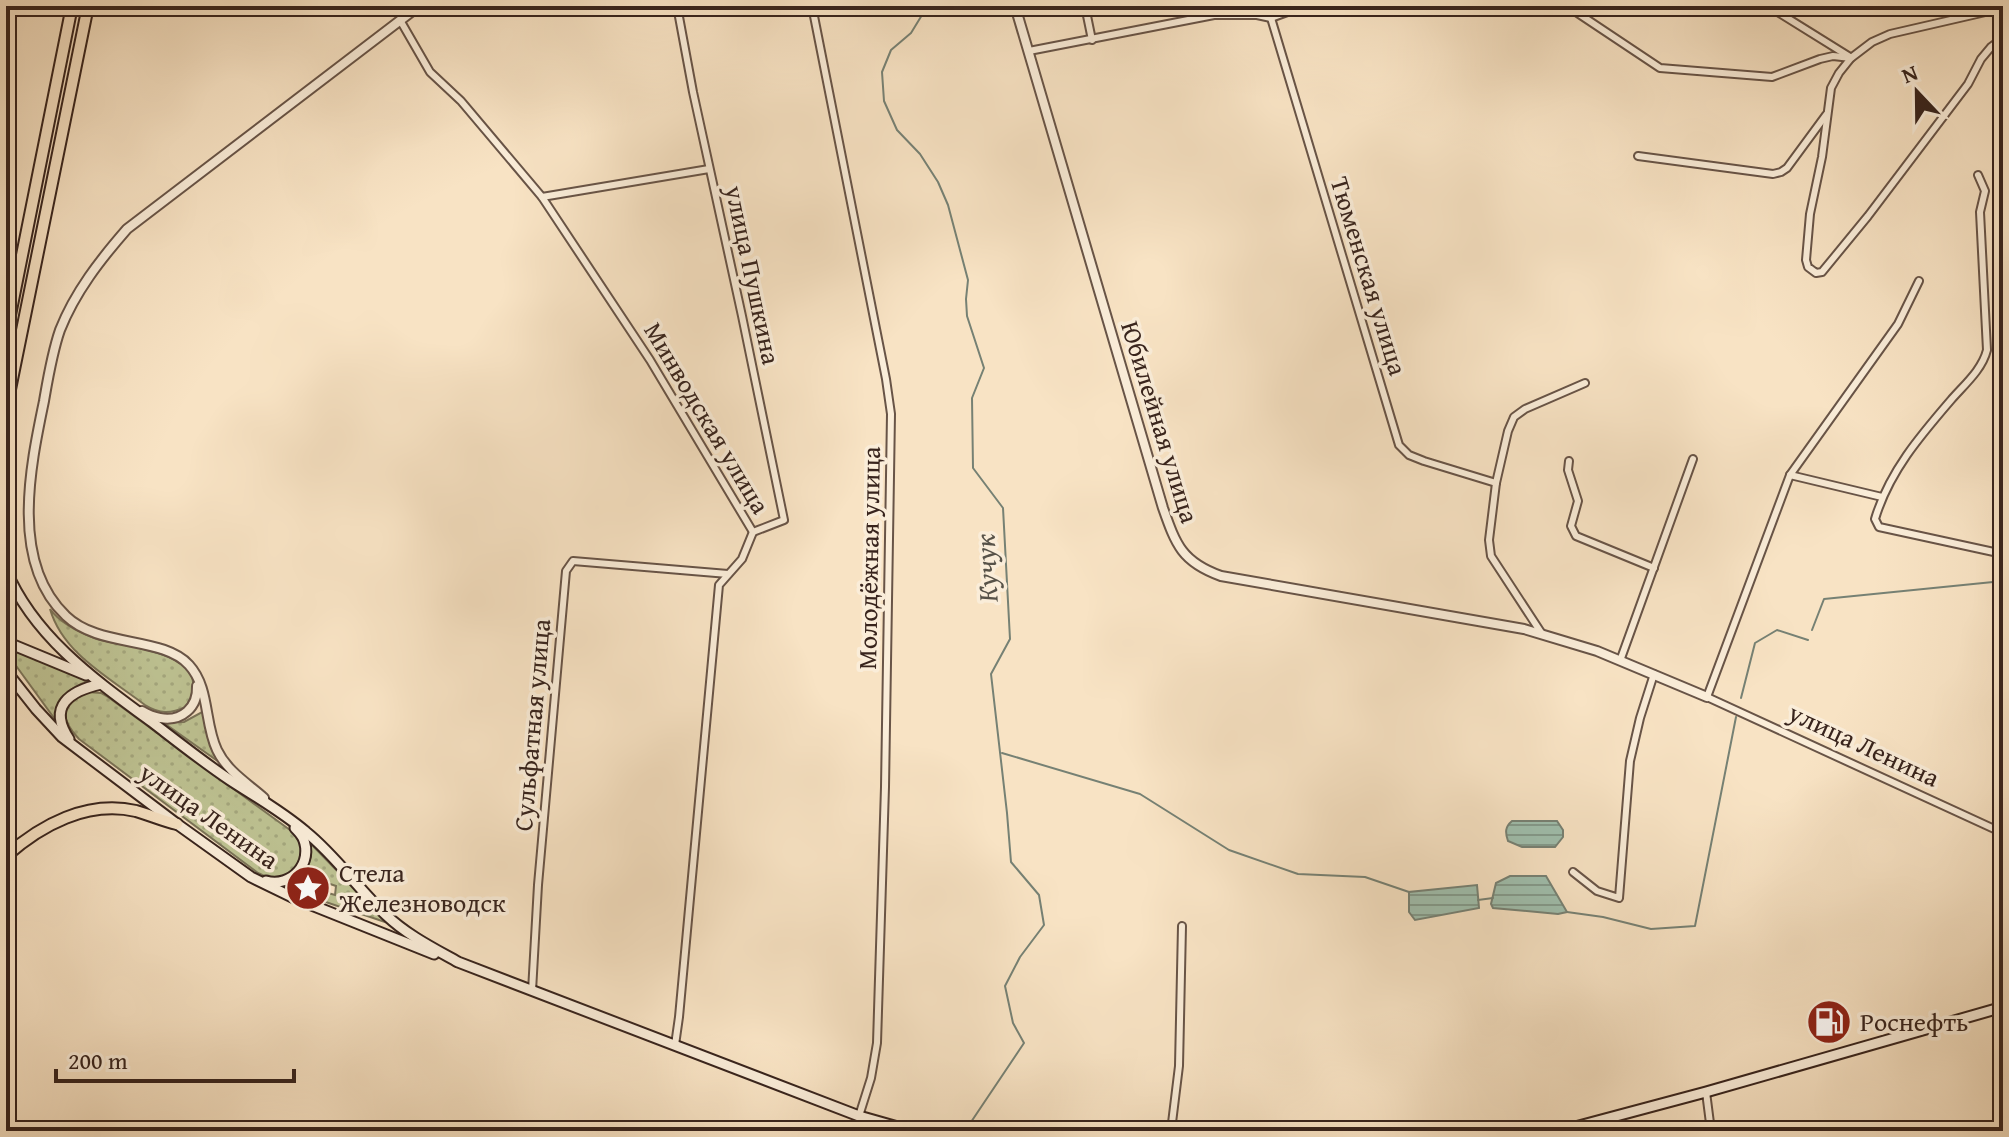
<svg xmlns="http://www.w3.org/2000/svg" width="2009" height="1137" font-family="'Gentium Book Plus',serif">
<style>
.grass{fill:url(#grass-dots);stroke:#7b7458;stroke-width:2}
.water{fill:url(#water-rules);stroke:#768174;stroke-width:2}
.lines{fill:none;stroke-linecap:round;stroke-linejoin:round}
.stream{stroke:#768174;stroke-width:2}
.minor-casing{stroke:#685447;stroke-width:10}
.tertiary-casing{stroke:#685447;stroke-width:12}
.secondary-casing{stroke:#38241d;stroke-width:13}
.primary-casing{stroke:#38241d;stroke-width:14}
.minor{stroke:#faedd9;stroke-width:6}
.tertiary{stroke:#faedd9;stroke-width:8}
.secondary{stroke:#faedd9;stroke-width:9}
.primary{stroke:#f8e3c4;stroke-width:10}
.labels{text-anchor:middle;stroke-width:7;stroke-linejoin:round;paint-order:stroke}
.street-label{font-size:26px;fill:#38241d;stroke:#faedd9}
.poi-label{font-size:26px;fill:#38241d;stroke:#faedd9;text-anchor:start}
.water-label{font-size:28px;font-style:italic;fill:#575248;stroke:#faedd9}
</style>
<defs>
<pattern id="grass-dots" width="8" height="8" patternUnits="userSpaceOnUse" patternTransform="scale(2)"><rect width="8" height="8" fill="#bec393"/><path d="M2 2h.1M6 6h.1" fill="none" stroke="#a4a77e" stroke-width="1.8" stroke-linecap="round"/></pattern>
<pattern id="water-rules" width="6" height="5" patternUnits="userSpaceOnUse" patternTransform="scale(2)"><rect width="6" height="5" fill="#9fbfae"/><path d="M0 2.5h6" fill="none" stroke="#839b8d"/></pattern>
</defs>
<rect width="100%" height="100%" fill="#f8e3c4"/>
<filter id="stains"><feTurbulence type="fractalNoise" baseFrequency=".0025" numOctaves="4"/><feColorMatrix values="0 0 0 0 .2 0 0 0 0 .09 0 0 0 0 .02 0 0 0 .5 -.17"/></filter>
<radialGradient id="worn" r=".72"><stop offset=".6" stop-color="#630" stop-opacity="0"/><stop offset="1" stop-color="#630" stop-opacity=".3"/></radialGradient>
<g class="grass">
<path d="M50 609C61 624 80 633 97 639 128 648 220 652 186 707 170 714 160 714 145 705 110 678 63 654 50 609Z"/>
<path d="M6 645 88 681C65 690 60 697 57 722L6 652Z"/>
<path d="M87 692 101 693 108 697 290 830C296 836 302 843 302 853 302 868 285 881 270 878 266 877 262 875 258 873L79 739C59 718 60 703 87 692Z"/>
<path d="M204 711 213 749 219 762 164 723 184 722Z"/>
<path d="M310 843 388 923 281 887 301 879 305 880 303 889 312 892 315 884 328 889V893L335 895 336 886 304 875 311 856Z"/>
</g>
<g class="water">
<path d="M1512 821H1557L1563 830V837L1555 847H1522L1508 841C1505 832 1505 827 1512 821Z"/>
<path d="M1510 876H1546L1567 912 1558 914 1493 908 1491 904 1496 883Z"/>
<path d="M1477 885 1479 908 1415 920 1409 912V892Z"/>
</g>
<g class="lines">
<g class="stream">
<path d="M918 6 922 15 911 33 891 50 882 72 884 101 897 130 920 154 938 182 948 205 968 280 966 299 967 316 984 368 972 398 973 468 1003 508 1010 639 991 674 1007 813 1011 862 1039 895 1044 925 1020 957 1005 986 1013 1023 1024 1043 965 1131"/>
<path d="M1812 630 1824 599 2003 581"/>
<path d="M1741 698 1755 643 1777 630 1808 640"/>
<path d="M1002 753 1140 794 1229 850 1298 874 1365 877 1409 892"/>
<path d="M1478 900 1493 898"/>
<path d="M1567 912 1603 917 1651 929 1695 926 1736 717"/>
</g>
<g class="minor-casing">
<g id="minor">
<path d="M677 6 693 92 742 316 784 520 753 532"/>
<path d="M812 6 886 379 891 414 885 787 877 1043 871 1078 859 1116"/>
<path d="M1085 6 1092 40"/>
<path d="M1567 6 1660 68 1772 77 1820 59 1833 56 1851 58"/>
<path d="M1768 6 1850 57"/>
<path d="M2003 8 1890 34 1872 42 1851 58 1839 73 1831 88 1822 157 1810 214 1806 260 1808 267 1816 273 1822 272 1868 216 1968 84 1981 59 1991 47 2003 38"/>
<path d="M1271 18 1399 445 1409 455 1424 461 1496 483"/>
<path d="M400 20 430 72 461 101 542 197 650 360 753 532"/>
<path d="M1029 51 1214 15H1257L1271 18 1304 6"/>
<path d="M1638 156 1773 174 1781 172 1787 168 1826 115"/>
<path d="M1978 175 1985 191 1980 212 1987 350C1982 370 1964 385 1951 400 1920 436 1889 472 1875 519L1879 527 2003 554"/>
<path d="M542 197 709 169"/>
<path d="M1919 281 1898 324 1790 475 1707 697 2003 833"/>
<path d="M1569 461 1568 470 1578 501 1571 526 1576 536 1654 568"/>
<path d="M1790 475 1882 497"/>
<path d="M1542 634 1491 556 1489 540 1496 483 1508 431 1514 417 1525 409 1585 383"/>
<path d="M1620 661 1693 459"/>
<path d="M1573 872 1597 891 1619 898 1630 761 1640 718 1654 674"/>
<path d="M532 991 538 885 566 571 573 561 728 574"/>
<path d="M675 1045 679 1017 719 585 742 559 753 532"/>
<path d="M1706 1092 1711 1131"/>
<path d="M1171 1131 1179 1066 1182 926"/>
</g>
</g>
<g class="tertiary-casing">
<g id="tertiary">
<path d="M1015 6 1163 508C1176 545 1182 562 1221 576L1524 629 1597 651 1707 697"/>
<path d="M142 711C147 714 154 717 160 718 182 722 198 707 197 686"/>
<path d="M264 798C247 783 227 771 217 750 204 723 210 688 189 665 163 636 99 648 66 616 10 563 30 468 44 401 48 378 52 353 60 330 75 292 100 260 127 229L419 6"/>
</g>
</g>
<g class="secondary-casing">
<g id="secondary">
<path d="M6 435 10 403"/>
<path d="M6 570C34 637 95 680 152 722 178 742 203 762 230 780 256 797 283 812 306 832 336 856 358 889 386 915 407 935 433 948 458 962L859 1116 912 1131"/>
<path d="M6 642 86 675"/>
<path d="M6 671 36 709 62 737 177 824 251 877 294 898 434 954"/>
<path d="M69 739C47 706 70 691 101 684"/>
<path d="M266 881C291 888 314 863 303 838 301 834 298 831 295 828"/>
<path d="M1560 1131 1706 1092 2003 1007"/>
</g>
</g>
<g class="primary-casing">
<g id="primary">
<path d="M6 335 72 6"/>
<path d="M6 409 88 6"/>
<path d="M6 856C41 825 87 800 136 811 150 815 163 821 177 824"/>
</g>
</g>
<use href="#minor" class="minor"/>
<use href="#tertiary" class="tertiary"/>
<use href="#secondary" class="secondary"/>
<use href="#primary" class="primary"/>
</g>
<defs>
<g id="sight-disc" transform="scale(2.3)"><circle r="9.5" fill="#8f2418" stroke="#faedd9"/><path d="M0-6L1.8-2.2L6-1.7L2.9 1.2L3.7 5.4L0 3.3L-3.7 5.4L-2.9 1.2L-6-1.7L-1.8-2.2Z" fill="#fff"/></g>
<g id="fuel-disc" transform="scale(2.3)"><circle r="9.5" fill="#8f2418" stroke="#faedd9"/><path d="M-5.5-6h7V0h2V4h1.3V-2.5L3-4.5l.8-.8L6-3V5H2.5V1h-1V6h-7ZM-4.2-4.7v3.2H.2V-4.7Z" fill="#fff"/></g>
</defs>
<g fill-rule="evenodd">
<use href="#sight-disc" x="308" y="888"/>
<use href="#fuel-disc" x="1829" y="1022"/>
</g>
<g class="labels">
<g class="street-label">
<text transform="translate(753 275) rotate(78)" y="9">улица Пушкина</text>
<text transform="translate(1369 276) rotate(73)" y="9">Тюменская улица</text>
<text transform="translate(707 418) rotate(59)" y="9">Минводская улица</text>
<text transform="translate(1160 422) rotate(73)" y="9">Юбилейная улица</text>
<text transform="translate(869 558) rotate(-89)" y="9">Молодёжная улица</text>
<text transform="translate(532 725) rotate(-85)" y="9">Сульфатная улица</text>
<text transform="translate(1864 745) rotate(25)" y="9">улица Ленина</text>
<text transform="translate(209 816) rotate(35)" y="9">улица Ленина</text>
</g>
<g class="poi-label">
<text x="339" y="882">Стела<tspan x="339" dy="30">Железноводск</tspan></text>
<text x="1860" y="1031">Роснефть</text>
</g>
<g class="water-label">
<text transform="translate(986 568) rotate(-93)" y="10">Кучук</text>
</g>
</g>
<rect width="2009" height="1137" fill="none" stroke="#f8e3c4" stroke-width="32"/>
<rect x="8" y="8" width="1993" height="1121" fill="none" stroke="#38241d" stroke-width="4"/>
<rect x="16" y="16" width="1977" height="1105" fill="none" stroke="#38241d" stroke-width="2"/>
<g transform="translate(1917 92) rotate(338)" stroke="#faedd9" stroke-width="6" paint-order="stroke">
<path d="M0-6L14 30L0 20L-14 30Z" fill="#38241d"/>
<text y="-12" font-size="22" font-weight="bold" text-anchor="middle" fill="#38241d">N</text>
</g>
<path d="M56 1069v12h238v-12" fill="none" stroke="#38241d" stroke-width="4"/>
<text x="68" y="1069" font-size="24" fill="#38241d" stroke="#faedd9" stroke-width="6" paint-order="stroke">200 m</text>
<rect width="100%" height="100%" filter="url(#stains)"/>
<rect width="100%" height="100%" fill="url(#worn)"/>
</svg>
